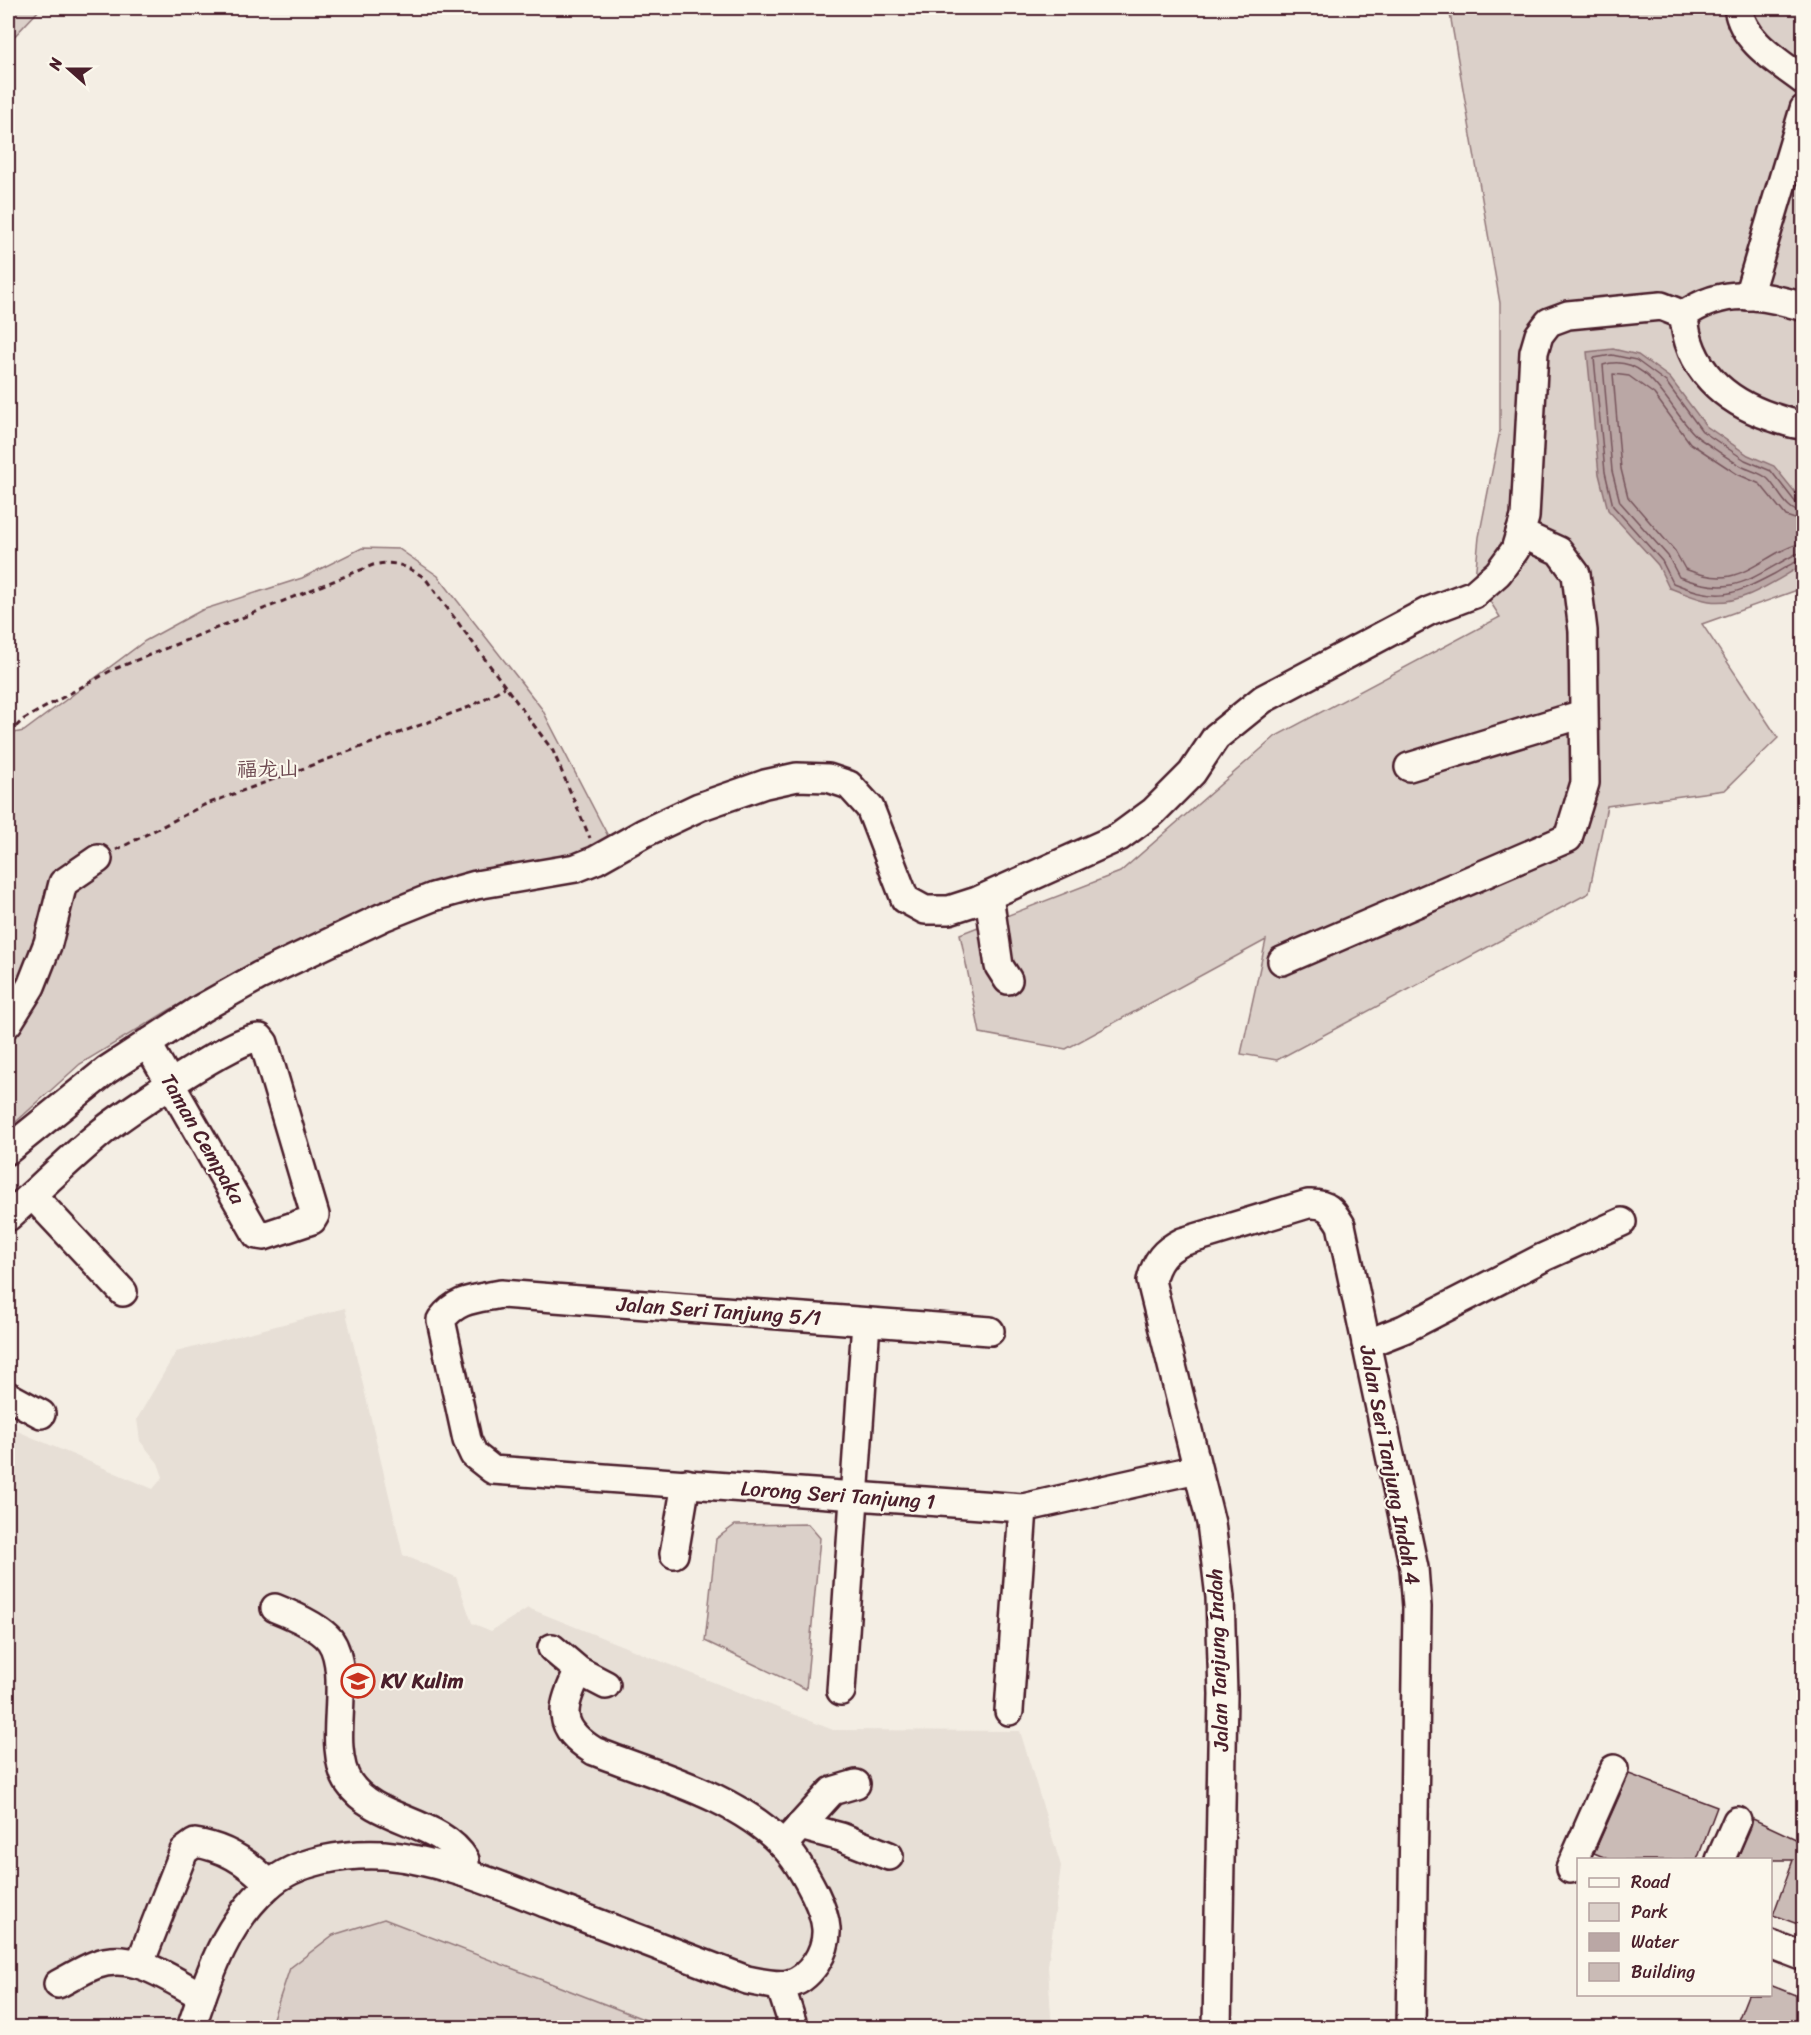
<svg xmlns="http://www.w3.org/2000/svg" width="1811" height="2035" font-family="Sriracha,'LXGW WenKai TC',sans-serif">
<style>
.built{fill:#e7dfd6}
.green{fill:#dbd0c9;stroke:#92787a;stroke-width:1.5}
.water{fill:#baa7a5;stroke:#8d7174;stroke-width:1.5}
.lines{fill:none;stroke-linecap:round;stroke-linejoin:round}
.shore{stroke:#77555c;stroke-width:1.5}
.building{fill:#cabbb6;stroke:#4a1f2b;stroke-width:1.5}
.minor-casing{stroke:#4a1f2b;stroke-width:32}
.path{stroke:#4a1f2b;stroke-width:3;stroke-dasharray:6 4.5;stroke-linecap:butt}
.minor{stroke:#fbf7ec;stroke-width:27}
.labels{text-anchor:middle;stroke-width:4.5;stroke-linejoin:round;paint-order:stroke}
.park-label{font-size:21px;fill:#6e4b52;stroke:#fbf7ec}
.street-label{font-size:21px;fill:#4a1f2b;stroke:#fbf7ec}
.poi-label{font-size:21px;font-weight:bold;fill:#4a1f2b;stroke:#fbf7ec;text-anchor:start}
</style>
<rect width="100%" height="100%" fill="#f4eee4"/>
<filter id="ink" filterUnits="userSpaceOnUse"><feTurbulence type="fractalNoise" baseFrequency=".0167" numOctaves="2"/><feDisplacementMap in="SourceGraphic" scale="12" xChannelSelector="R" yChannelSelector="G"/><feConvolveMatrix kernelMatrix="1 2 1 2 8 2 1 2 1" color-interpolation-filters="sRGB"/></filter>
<g filter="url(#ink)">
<path class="built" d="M345 1308 403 1555 456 1577 472 1623 491 1631 528 1608 833 1730 1020 1731 1061 1866 1048 1966 1051 2017 1058 2027H8V1427L153 1489 163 1477 158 1463 140 1441 137 1419 176 1352Z"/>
<g class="green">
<path d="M8 8H41L8 43Z"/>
<path d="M1449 8H1803V588L1702 624 1778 738 1725 790 1607 806 1589 893 1277 1060 1241 1054 1266 940 1066 1049 980 1033 960 934 1120 872 1276 736 1500 617 1475 578 1479 537 1500 431V303Z"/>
<path d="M362 548 399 549 438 576 542 709 609 838 579 858 359 915 171 1009 80 1064 8 1129V734L24 731 145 641 202 610 302 578Z"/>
<path d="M808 1524 820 1538 806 1689 705 1641 716 1539 735 1525Z"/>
<path d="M384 1919 664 2027H270L290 1968 333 1935Z"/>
</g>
<path class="water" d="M1613 349 1638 355 1670 378 1706 426 1748 455 1774 466 1803 502V565C1776 580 1742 606 1709 601 1696 599 1682 592 1669 588L1658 565 1608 510 1599 474 1587 352Z"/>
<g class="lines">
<g class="shore">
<path d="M1804 506 1796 503 1771 471 1745 460 1702 431 1666 382 1636 360 1612 355 1594 358 1605 472 1613 506 1662 561 1673 583C1718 602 1732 596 1774 574 1783 569 1793 561 1804 560"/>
<path d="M1804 513C1786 512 1779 490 1768 479 1762 473 1751 471 1743 467 1728 459 1714 448 1700 439 1672 418 1650 349 1603 365L1612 471 1620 502 1668 556 1679 577C1734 598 1748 579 1796 554L1804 553"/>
<path d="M1804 522 1786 516 1760 484 1737 474 1690 443 1654 394 1629 376 1613 374 1621 469 1628 497 1675 551 1685 569C1728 586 1740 574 1777 553 1786 549 1793 544 1804 543"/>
</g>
</g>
<g class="building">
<path d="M1629 1774 1717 1807 1697 1860H1611L1594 1853Z"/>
<path d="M1753 1819 1800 1841 1803 1836V1926L1773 1915 1793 1860H1737Z"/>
<path d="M1770 1985 1803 1998V2018L1800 2028H1735L1748 1995H1770Z"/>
</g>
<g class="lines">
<g class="minor-casing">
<g id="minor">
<path d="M1738 8C1743 42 1778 61 1804 81"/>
<path d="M1748 296 1804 109"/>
<path d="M1684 315C1687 368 1724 401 1772 417 1782 420 1793 425 1804 425"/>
<path d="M1684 315C1723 287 1761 294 1804 307"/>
<path d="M1409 767 1583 714"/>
<path d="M989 896 999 966 1008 980"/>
<path d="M1282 961 1568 838 1585 783 1583 631 1576 574 1559 551 1520 533"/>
<path d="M8 1023 31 986 48 943 63 883 98 859"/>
<path d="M8 1150 107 1070 202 1008 259 976 383 917 433 897 476 885 576 868 596 860 644 833 699 807 765 784 797 777 828 778 849 785 870 808 905 899 925 910H949L977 901 1119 837 1153 812 1192 773 1216 737 1263 699 1429 611 1474 594 1498 573 1515 550 1525 517 1534 352 1539 335 1549 322 1568 315 1661 306 1684 315"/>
<path d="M32 1195 123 1292"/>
<path d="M8 1217C39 1189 70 1158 103 1131 124 1114 240 1034 260 1038L264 1043 315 1215 312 1220 264 1236 257 1235 147 1043"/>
<path d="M990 1331 501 1294C476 1299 457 1298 441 1320L467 1440 474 1455 493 1470 1023 1508 1197 1469"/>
<path d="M1366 1344 1404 1329 1544 1257 1622 1222"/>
<path d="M8 1396 41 1414"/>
<path d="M674 1554 686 1483"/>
<path d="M275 1608C290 1614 320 1627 330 1640 348 1665 336 1719 339 1748 340 1760 342 1773 349 1783 375 1822 440 1819 465 1860V1873"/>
<path d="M552 1648 579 1671 606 1685"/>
<path d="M841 1691 866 1322"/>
<path d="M1009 1711 1023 1508"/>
<path d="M800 1826 841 1837 889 1856"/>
<path d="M783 1845 832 1791 856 1784"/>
<path d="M1720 1860 1737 1821"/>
<path d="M1570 1869 1614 1769"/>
<path d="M1770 1944 1804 1957"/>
<path d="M140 1963 184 1851 195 1843C224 1847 249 1863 269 1884"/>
<path d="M58 1984C70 1978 82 1970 95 1965 133 1950 169 1979 202 1996"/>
<path d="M780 1985 794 2028"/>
<path d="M191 2028C209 1975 225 1924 268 1886 296 1860 346 1853 384 1855 440 1860 496 1884 548 1904 615 1930 681 1955 747 1980 778 1986 796 1992 816 1963 832 1938 827 1919 815 1894 807 1878 795 1857 782 1844 736 1796 655 1775 594 1751 556 1727 560 1709 579 1671"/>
<path d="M1217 2028 1223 1694 1220 1597 1211 1523 1151 1281C1156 1261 1164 1251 1182 1242L1308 1204C1327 1203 1332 1210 1341 1225L1414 1568 1417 1607 1411 2028"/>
</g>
</g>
<g class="path">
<path d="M8 734 24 719 112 670 373 565C395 560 406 566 425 578L553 751 590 838"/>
<path d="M116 850 204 805 472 706 505 687"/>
</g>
<use href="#minor" class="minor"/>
</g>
</g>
<defs>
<g id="school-ring" transform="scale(1.725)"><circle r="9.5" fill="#fbf7ec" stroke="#c8321e" stroke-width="1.5"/><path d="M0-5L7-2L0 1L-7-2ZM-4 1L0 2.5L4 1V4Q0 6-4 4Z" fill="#c8321e"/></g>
</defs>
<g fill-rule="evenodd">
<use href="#school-ring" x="358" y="1681"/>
</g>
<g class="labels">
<g class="park-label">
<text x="268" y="776">福龙山</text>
</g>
<g class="street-label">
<text transform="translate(203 1139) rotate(60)" y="7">Taman Cempaka</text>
<text transform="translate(719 1311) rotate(4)" y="7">Jalan Seri Tanjung 5/1</text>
<text transform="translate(1390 1465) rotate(79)" y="7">Jalan Seri Tanjung Indah 4</text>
<text transform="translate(838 1495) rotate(4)" y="7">Lorong Seri Tanjung 1</text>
<text transform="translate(1218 1660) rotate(-92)" y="7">Jalan Tanjung Indah</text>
</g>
<g class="poi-label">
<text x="381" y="1688">KV Kulim</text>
</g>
</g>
<rect width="1811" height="2035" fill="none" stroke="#fbf7ec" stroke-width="30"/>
<rect x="15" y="15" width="1781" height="2005" fill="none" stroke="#4a1f2b" stroke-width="2" filter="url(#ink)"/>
<rect x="1577" y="1858" width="195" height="138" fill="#fbf7ec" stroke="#b4a19f" stroke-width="1.5"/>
<rect x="1589" y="1878" width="30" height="9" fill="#fbf7ec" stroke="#b4a19f" stroke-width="1.5"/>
<text x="1631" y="1888" font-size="18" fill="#4a1f2b">Road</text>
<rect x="1589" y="1903" width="30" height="18" fill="#dbd0c9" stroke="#b4a19f" stroke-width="1.5"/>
<text x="1631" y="1918" font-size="18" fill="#4a1f2b">Park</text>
<rect x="1589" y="1933" width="30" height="18" fill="#baa7a5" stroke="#b4a19f" stroke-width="1.5"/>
<text x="1631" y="1948" font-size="18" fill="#4a1f2b">Water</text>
<rect x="1589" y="1963" width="30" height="18" fill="#cabbb6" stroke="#b4a19f" stroke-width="1.5"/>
<text x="1631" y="1978" font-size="18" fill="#4a1f2b">Building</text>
<g transform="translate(69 69) rotate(291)" stroke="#fbf7ec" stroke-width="4.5" paint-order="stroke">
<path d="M0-4.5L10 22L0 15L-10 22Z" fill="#4a1f2b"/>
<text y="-9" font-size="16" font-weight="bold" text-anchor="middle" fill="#4a1f2b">N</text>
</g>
</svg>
